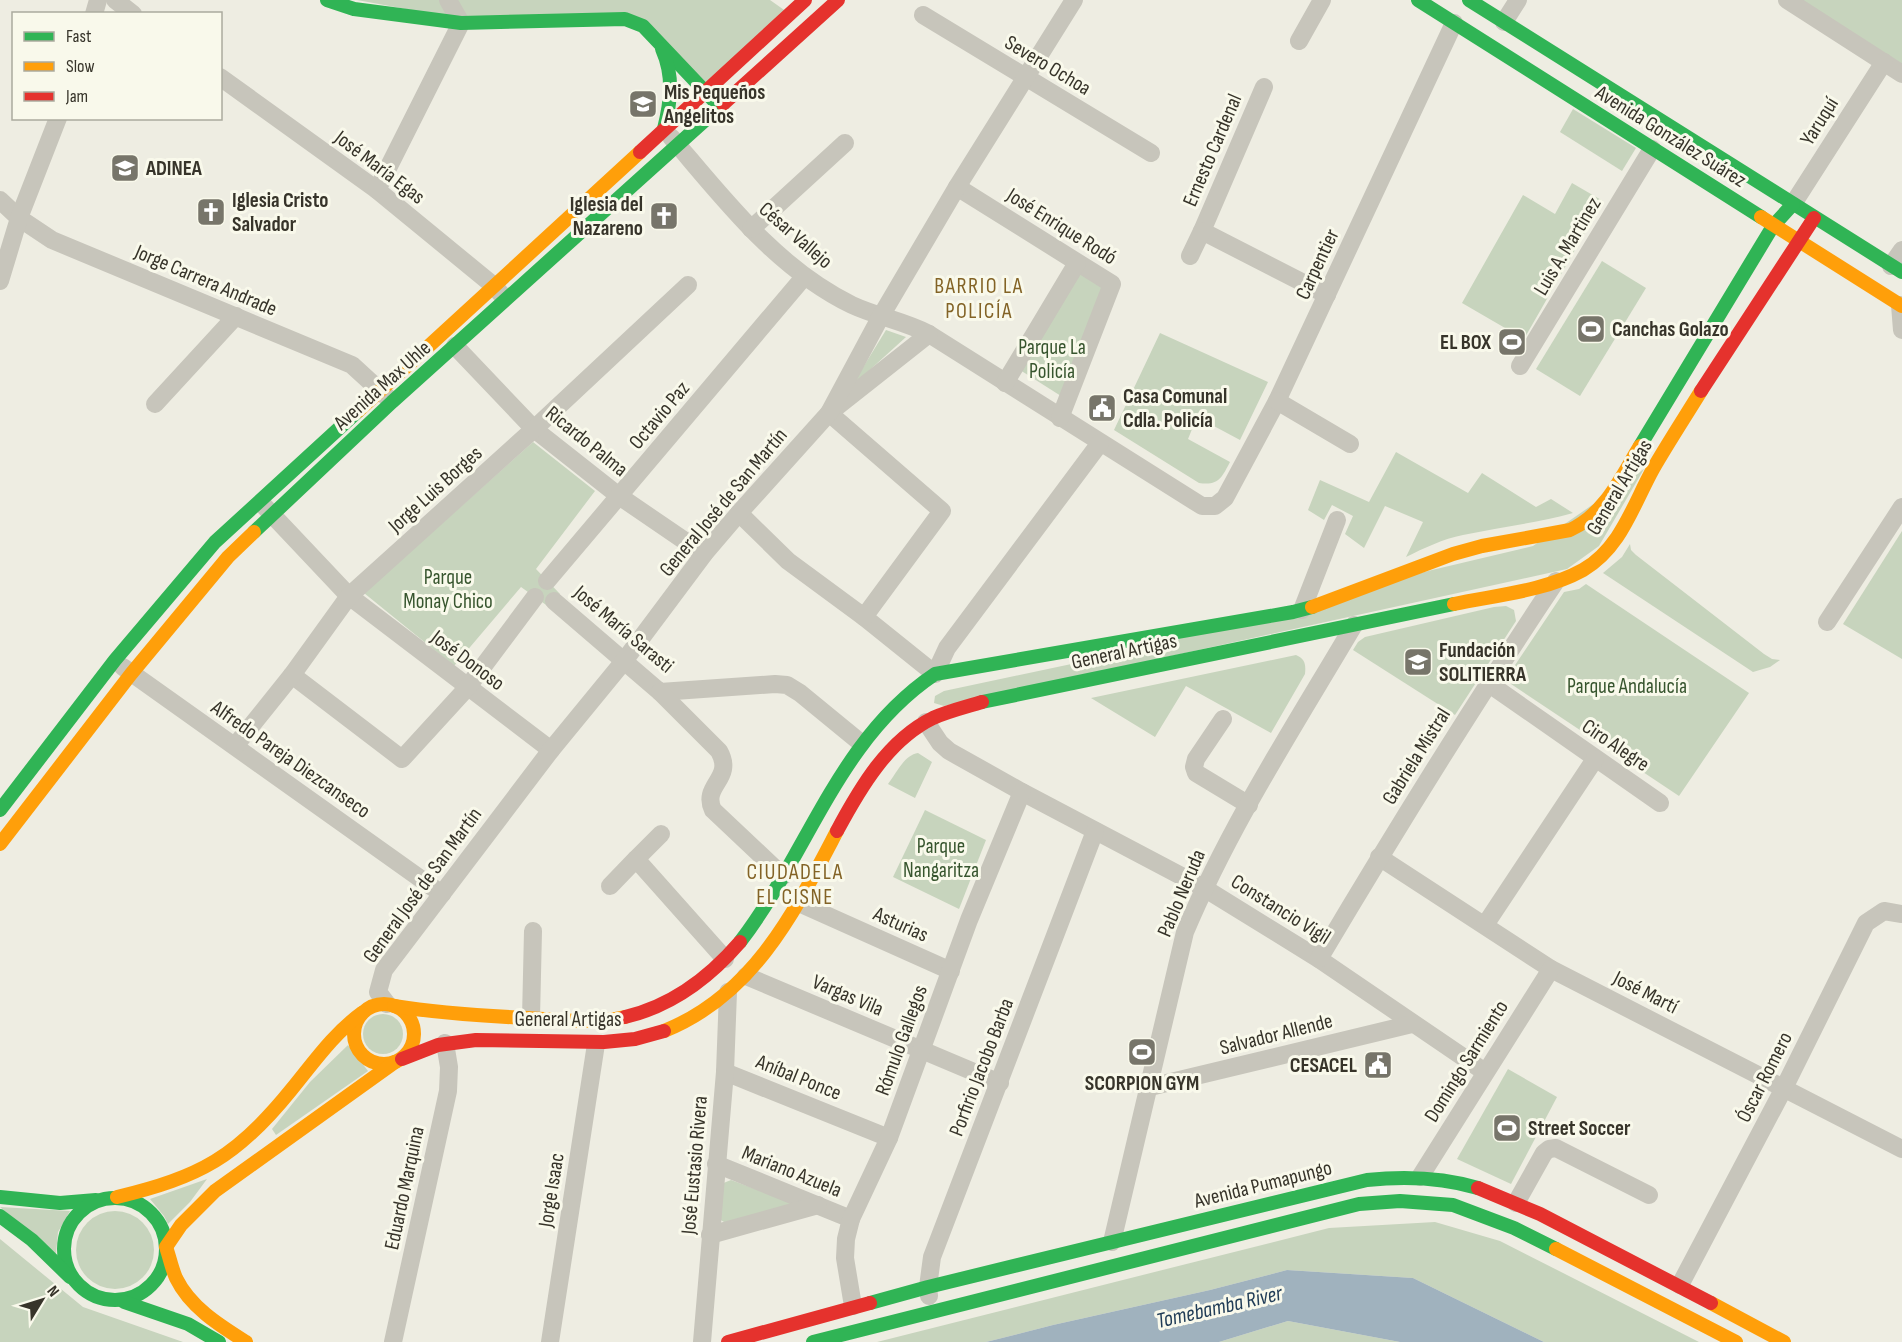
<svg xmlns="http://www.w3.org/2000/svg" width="1902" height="1342" font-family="'Sofia Sans Condensed',sans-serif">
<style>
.green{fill:#c7d4bd}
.water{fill:#a0b2be}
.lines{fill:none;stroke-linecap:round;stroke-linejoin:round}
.street{stroke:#c7c5bb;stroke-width:18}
.fast{stroke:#30b455;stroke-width:14}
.slow{stroke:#ff9f0a;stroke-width:14}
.jam{stroke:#e5322d;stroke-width:14}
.labels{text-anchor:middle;stroke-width:6;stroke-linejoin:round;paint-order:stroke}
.street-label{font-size:21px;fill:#37342a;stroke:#f9f9eb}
.poi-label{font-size:21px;font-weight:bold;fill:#37342a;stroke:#f9f9eb;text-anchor:start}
.park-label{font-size:21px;fill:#37552e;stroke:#f9f9eb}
.neighbourhood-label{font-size:22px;letter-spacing:1.5px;fill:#836326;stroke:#f9f9eb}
.water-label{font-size:22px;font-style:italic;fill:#213d57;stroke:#f9f9eb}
</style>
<rect width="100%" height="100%" fill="#eeede2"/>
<g class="green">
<path d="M357 0H770L787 12 706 85 646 24 460 19Z"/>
<path d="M1797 0H1902V69Z"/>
<path d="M1573 109 1636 148 1622 171 1560 132Z"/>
<path d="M1572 183 1603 201 1524 339 1462 303 1523 195 1555 214Z"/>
<path d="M1602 261 1646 288 1580 396 1536 369Z"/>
<path d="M1079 269 1106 287 1061 396 1020 370Z"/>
<path d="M886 330 906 337 851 387Z"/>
<path d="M1160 333 1268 382 1240 440 1197 417 1188 439 1230 462C1222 477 1219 486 1199 483L1114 430Z"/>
<path d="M533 442 595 491 536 569 560 594 549 607 521 587 454 666 364 593Z"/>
<path d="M1396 452 1468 493 1482 473 1536 507 1551 499 1573 513C1537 523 1500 527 1463 535 1443 539 1424 548 1406 557L1423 522 1385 506 1364 548 1345 534 1353 516 1332 505 1324 520 1308 510 1320 480 1369 502Z"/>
<path d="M1644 469 1599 546 1567 569 944 706 934 703 935 696 944 691 1095 659 1432 570 1533 546Z"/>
<path d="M1902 531V659L1843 624Z"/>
<path d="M1630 544 1631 550 1636 555 1764 654 1772 659 1780 660 1770 667 1753 672 1603 573 1622 557Z"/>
<path d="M1586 584 1749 693 1679 796 1505 680 1564 592 1579 589Z"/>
<path d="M1506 606 1514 610 1516 621 1455 715 1353 650 1358 642 1365 637 1494 607Z"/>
<path d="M1296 655C1305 659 1306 664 1305 674L1271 733 1186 686 1155 737 1091 698Z"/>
<path d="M918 753 932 762 915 798 888 784C896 774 904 755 918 753Z"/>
<path d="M925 810 986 840 959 909 893 877Z"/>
<circle cx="383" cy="1034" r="20"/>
<path d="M348 1045 368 1071 276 1135 272 1129 310 1082Z"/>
<path d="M1508 1069 1557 1097 1511 1184 1457 1159Z"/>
<path d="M207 1179 190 1202 168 1224 164 1216 150 1199Z"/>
<path d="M731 1180 793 1203 729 1225 719 1219 721 1184Z"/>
<path d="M0 1207 70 1211 58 1232 56 1254Z"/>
<circle cx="115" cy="1250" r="39"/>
<path d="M1435 1222 1500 1241 1699 1342H1544L1413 1278 1287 1270 1210 1290 1053 1325 986 1342H877L1329 1228Z"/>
<path d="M0 1239 83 1307 183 1342H0Z"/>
<path d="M1288 1321 1400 1342H1219Z"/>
</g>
<path class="water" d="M1287 1270 1413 1278 1544 1342H1400L1288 1321 1219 1342H986L1053 1325 1210 1290Z"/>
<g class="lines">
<g class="street">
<path d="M115 0 133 14"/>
<path d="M1787 0 1902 74"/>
<path d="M94 14 98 0"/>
<path d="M923 15 1151 153"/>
<path d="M1504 22 1518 0"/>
<path d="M1299 41 1322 0"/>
<path d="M220 77 377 190 494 286 501 294"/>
<path d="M1264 87 1202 231 1327 295"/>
<path d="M671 137C724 199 776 268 852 305 878 317 904 321 929 334L1202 506H1215L1225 498 1277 401 1454 23"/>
<path d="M957 187 1112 284 1060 418"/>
<path d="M377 190 461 23 448 0"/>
<path d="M0 200 19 218 52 240 352 365 388 398"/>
<path d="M1793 204 1884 62"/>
<path d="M751 229 845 143"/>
<path d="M1190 256 1202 231"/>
<path d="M1891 266 1902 250"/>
<path d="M0 281 19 218 58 118"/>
<path d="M1900 305 1902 330"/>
<path d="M455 346 534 429 619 496 704 554"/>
<path d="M1520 366 1652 149"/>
<path d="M1005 383 1077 263"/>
<path d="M1277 401 1350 444"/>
<path d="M155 404 236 316"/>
<path d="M265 507 349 596 551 750"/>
<path d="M739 513 788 561 864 617 935 674 947 648 1100 443"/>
<path d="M547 581 804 277"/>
<path d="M554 601 660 692 775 684 787 685 800 693 861 743"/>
<path d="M1302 610 1337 520"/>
<path d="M864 617 942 511 829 413 929 334"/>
<path d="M1827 622 1902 507"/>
<path d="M123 667 442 894"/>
<path d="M292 675 402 759 467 688 535 597"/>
<path d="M1488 683 1660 803"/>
<path d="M660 692 719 751C735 779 701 785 713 810L783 876"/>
<path d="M1223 719 1196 759 1194 767 1196 773 1249 805"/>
<path d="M926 722 940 743 949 751 1022 792 1204 888 1319 959 1485 1072"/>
<path d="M235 746 292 675 349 596 534 429 688 285"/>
<path d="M1379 857 1551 969 1902 1149"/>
<path d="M636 859 661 834"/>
<path d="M610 886 636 859 725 959"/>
<path d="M799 903 951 971"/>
<path d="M1485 925 1595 759"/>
<path d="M1319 959C1395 831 1473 705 1556 581"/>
<path d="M746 976 1000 1083"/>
<path d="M387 1004 378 992 384 970 551 750 624 661 704 554 739 513 829 413 881 316 957 187 1074 0"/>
<path d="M531 1018 533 931"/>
<path d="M725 1072 889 1138"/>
<path d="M1150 1087 1412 1024"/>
<path d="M716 1164 851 1219"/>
<path d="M1420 1177 1551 969"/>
<path d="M1516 1203 1544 1153 1549 1149 1556 1148 1649 1195"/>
<path d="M710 1235 818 1205"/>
<path d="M1112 1242 1185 932C1230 825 1295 725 1354 625"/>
<path d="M1680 1285 1784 1088 1866 923 1884 911 1902 914"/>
<path d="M929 1296 928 1287 932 1257 1095 831"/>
<path d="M853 1306 845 1258 846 1239 851 1219 889 1138 969 920 1022 792"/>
<path d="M393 1342 448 1091 449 1067 445 1043"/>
<path d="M550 1342 596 1044"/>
<path d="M702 1342 725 1072 728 992"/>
</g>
<g class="fast">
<path d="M327 0 354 9 461 23 625 19 643 26 716 103"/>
<path d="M1418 0 1761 217"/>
<path d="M1469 0 1902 272"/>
<path d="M662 49C674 76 671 101 664 129"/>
<path d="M1640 446 1773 226 1793 204"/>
<path d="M254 532 392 402 723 104"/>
<path d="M982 702 1454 604"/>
<path d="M0 810 115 660 215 542 358 411"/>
<path d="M740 942C809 852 838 739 935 674L1293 612 1312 607"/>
<path d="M0 1197 60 1203 96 1200"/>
<circle cx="115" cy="1249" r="51"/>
<path d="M0 1216 32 1240 70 1277"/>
<path d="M124 1302 188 1324 219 1342"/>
<path d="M870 1303 928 1287 1367 1180C1405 1176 1441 1177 1478 1188"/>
<path d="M813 1342 1359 1204 1400 1201 1453 1205 1514 1228 1556 1249"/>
</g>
<g class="slow">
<path d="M1761 217 1902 306"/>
<path d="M358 411 640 152"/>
<path d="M1454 604C1497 595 1545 591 1583 570 1621 548 1633 505 1653 469 1668 443 1685 417 1701 391"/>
<path d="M1312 607 1453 554 1482 546 1570 530C1605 514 1621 477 1640 446"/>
<path d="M0 844 131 674 228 557 254 532"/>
<circle cx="384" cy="1034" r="30"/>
<path d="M394 1006C438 1013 483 1016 528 1018 561 1020 592 1024 625 1017"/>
<path d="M664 1031C754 995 795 911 837 831"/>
<path d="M117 1197C200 1177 237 1157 291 1090 314 1062 333 1034 362 1013"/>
<path d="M166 1247 181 1225 215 1191 395 1062"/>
<path d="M1556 1249 1736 1342"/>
<path d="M167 1250C170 1259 172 1269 176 1278 190 1307 219 1325 246 1342"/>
<path d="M1711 1303 1784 1342"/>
</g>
<g class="jam">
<path d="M723 104 838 0"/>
<path d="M640 152 805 0"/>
<path d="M1701 391 1814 218"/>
<path d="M837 831C860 788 888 740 933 718 949 711 966 707 982 702"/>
<path d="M625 1017C672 1006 709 978 740 942"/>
<path d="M402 1059 438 1045 476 1040 604 1042 635 1039 664 1031"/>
<path d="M1478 1188 1540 1214 1711 1303"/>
<path d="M728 1342 870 1303"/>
</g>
</g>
<defs>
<g id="school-square" transform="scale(1.5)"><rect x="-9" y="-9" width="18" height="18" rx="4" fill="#77756a" stroke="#f9f9eb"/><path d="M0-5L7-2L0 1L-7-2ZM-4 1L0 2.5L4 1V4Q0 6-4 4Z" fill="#fff"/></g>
<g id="church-square" transform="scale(1.5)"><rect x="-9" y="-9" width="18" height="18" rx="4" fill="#77756a" stroke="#f9f9eb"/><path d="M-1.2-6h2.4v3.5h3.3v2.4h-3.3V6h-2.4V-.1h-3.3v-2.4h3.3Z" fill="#fff"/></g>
<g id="stadium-square" transform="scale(1.5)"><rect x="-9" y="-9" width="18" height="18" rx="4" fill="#77756a" stroke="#f9f9eb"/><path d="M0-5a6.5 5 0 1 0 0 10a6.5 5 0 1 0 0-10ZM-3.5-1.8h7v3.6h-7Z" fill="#fff"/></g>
<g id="civic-square" transform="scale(1.5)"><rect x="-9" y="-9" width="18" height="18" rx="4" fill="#77756a" stroke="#f9f9eb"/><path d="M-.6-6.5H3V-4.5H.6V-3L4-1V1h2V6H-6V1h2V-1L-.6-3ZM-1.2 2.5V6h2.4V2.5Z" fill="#fff"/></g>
</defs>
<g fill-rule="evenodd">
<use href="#school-square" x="643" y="104"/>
<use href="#school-square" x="125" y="168"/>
<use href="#church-square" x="211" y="212"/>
<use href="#church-square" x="664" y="216"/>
<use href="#stadium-square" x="1591" y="329"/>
<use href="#stadium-square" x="1512" y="342"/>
<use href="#civic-square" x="1102" y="408"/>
<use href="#school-square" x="1418" y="662"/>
<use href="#stadium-square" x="1142" y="1052"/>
<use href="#civic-square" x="1378" y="1065"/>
<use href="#stadium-square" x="1507" y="1128"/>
</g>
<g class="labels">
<g class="street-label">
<text transform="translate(1048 65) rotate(31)" y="7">Severo Ochoa</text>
<text transform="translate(1819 121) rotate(-58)" y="7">Yaruquí</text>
<text transform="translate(1671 136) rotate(32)" y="7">Avenida González Suárez</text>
<text transform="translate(1212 150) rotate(-67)" y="7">Ernesto Cardenal</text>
<text transform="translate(380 167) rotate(37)" y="7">José María Egas</text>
<text transform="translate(1062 226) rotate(32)" y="7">José Enrique Rodó</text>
<text transform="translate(796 235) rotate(41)" y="7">César Vallejo</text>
<text transform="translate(1567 246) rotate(-59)" y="7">Luis A. Martinez</text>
<text transform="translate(1317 264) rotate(-65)" y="7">Carpentier</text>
<text transform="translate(206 280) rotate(23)" y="7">Jorge Carrera Andrade</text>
<text transform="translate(382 385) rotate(-42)" y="7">Avenida Max Uhle</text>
<text transform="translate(659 415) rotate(-50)" y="7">Octavio Paz</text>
<text transform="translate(587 441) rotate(39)" y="7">Ricardo Palma</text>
<text transform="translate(1619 487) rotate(-59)" y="7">General Artigas</text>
<text transform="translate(435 489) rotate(-42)" y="7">Jorge Luis Borges</text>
<text transform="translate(723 502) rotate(-50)" y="7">General José de San Martín</text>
<text transform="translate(624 629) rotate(40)" y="7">José María Sarasti</text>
<text transform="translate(1124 651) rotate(-12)" y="7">General Artigas</text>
<text transform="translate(468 660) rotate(37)" y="7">José Donoso</text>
<text transform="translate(1616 745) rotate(34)" y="7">Ciro Alegre</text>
<text transform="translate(1416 756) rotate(-58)" y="7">Gabriela Mistral</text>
<text transform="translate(291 759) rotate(35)" y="7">Alfredo Pareja Diezcanseco</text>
<text transform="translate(422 885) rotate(-54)" y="7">General José de San Martín</text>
<text transform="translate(1181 893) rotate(-67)" y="7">Pablo Neruda</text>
<text transform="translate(1281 909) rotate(32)" y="7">Constancio Vigil</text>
<text transform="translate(901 924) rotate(24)" y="7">Asturias</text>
<text transform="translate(1646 992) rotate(27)" y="7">José Martí</text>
<text transform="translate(848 995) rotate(23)" y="7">Vargas Vila</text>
<text x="568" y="1026">General Artigas</text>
<text transform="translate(1276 1034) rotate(-14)" y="7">Salvador Allende</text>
<text transform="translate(901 1040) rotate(-70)" y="7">Rómulo Gallegos</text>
<text transform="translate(1466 1061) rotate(-58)" y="7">Domingo Sarmiento</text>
<text transform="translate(981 1067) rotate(-69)" y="7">Porfirio Jacobo Barba</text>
<text transform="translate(799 1077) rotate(22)" y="7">Aníbal Ponce</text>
<text transform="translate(1764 1077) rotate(-63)" y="7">Óscar Romero</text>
<text transform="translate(694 1165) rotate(-85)" y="7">José Eustasio Rivera</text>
<text transform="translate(792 1171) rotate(22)" y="7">Mariano Azuela</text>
<text transform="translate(1263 1184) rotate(-14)" y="7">Avenida Pumapungo</text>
<text transform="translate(404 1188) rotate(-78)" y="7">Eduardo Marquina</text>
<text transform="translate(551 1190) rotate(-81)" y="7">Jorge Isaac</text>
</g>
<g class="poi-label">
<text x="664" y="99">Mis Pequeños<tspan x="664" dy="24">Angelitos</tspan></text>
<text x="146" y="175">ADINEA</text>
<text x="232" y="207">Iglesia Cristo<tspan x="232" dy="24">Salvador</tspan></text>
<text x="643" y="211" text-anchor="end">Iglesia del<tspan x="643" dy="24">Nazareno</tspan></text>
<text x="1612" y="336">Canchas Golazo</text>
<text x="1491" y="349" text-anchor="end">EL BOX</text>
<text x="1123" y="403">Casa Comunal<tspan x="1123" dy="24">Cdla. Policía</tspan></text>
<text x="1439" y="657">Fundación<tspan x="1439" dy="24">SOLITIERRA</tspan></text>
<text x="1357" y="1072" text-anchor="end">CESACEL</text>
<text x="1142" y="1090" text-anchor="middle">SCORPION GYM</text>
<text x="1528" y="1135">Street Soccer</text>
</g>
<g class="park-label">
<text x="1052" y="354">Parque La<tspan x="1052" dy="24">Policía</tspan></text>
<text x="448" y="584">Parque<tspan x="448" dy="24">Monay Chico</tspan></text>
<text x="1627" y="693">Parque Andalucía</text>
<text x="941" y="853">Parque<tspan x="941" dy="24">Nangaritza</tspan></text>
</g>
<g class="neighbourhood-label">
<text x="979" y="293">BARRIO LA<tspan x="979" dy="25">POLICÍA</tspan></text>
<text x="795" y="879">CIUDADELA<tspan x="795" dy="25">EL CISNE</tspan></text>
</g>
<g class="water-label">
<text transform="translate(1219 1306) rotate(-13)" y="8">Tomebamba River</text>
</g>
</g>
<rect x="12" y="12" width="210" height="108" fill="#f9f9eb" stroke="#abaa9e" stroke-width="1.5"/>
<rect x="24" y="32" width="30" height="9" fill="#30b455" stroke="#abaa9e" stroke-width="1.5"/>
<text x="66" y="42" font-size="18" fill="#37342a">Fast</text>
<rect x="24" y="62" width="30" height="9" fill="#ff9f0a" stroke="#abaa9e" stroke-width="1.5"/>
<text x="66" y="72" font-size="18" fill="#37342a">Slow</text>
<rect x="24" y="92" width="30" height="9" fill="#e5322d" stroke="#abaa9e" stroke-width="1.5"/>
<text x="66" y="102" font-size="18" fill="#37342a">Jam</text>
<g transform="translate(42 1300) rotate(52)" stroke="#f9f9eb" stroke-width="4.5" paint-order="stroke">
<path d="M0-4.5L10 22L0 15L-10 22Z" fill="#37342a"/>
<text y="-9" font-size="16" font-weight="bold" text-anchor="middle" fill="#37342a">N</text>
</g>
</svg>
